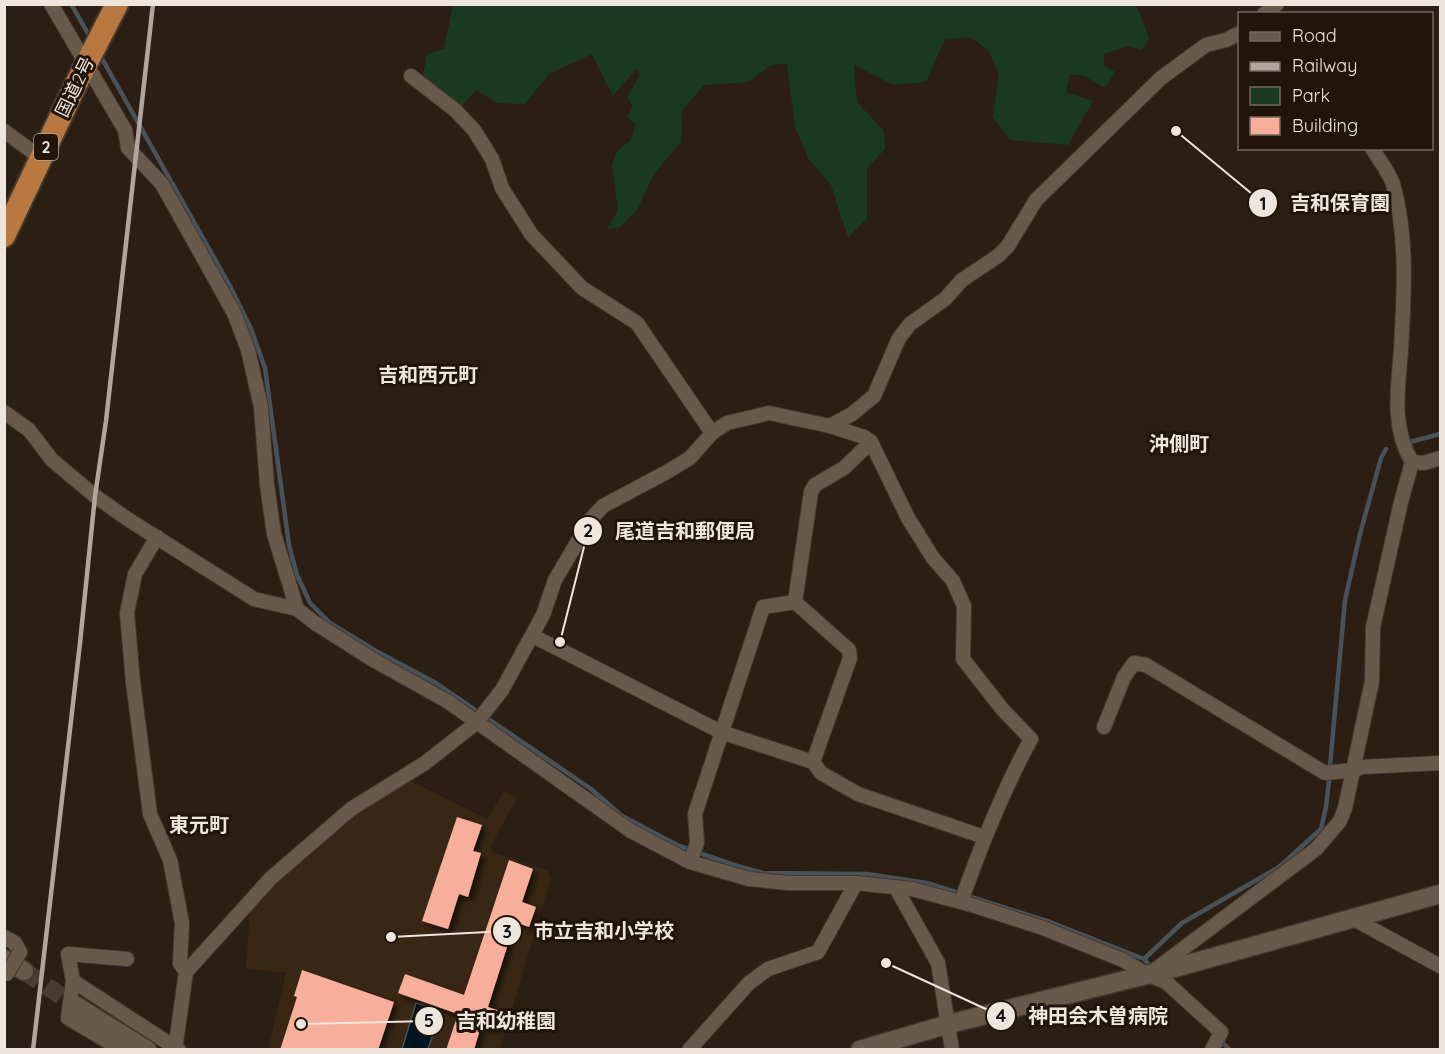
<svg xmlns="http://www.w3.org/2000/svg" width="1445" height="1054" font-family="Quicksand,'Noto Sans JP',sans-serif">
<style>
.built{fill:#382714}
.green{fill:#1a3a1f}
.water{fill:#00151f;stroke:#475358;stroke-width:1.5}
.lines{fill:none;stroke-linecap:round;stroke-linejoin:round}
.stream{stroke:#475358;stroke-width:4.5}
.building{fill:#f7ae9a;filter:url(#shadow)}
.tertiary-tunnel{stroke:#483c30;stroke-width:18;stroke-dasharray:18 9;stroke-linecap:butt}
.minor-casing{stroke:#433931;stroke-width:16}
.tertiary-casing{stroke:#433931;stroke-width:21}
.trunk-casing{stroke:#433931;stroke-width:26}
.minor{stroke:#685a4b;stroke-width:14}
.tertiary{stroke:#685a4b;stroke-width:18}
.trunk{stroke:#b97840;stroke-width:22}
.rail{stroke:#b0a69d;stroke-width:4.5}
.minor-bridge-casing{stroke:#433931;stroke-width:16;stroke-linecap:butt}
.minor-bridge{stroke:#685a4b;stroke-width:14}
.labels{text-anchor:middle;stroke-width:6;stroke-linejoin:round;paint-order:stroke}
.shield{fill:#211509;stroke:#b0a79d;stroke-width:1.5}
.shield-label{font-size:16px;font-weight:bold;fill:#eee5dd}
.street-label{font-size:18px;fill:#eee5dd;stroke:#211509}
.neighbourhood-label{font-size:20px;font-weight:bold;fill:#eee5dd;stroke:#211509}
.leader{fill:none;stroke:#eee5dd;stroke-width:2}
.callout-dot{fill:#eee5dd;stroke:#211509;stroke-width:2}
.mark-label{font-size:18px;text-anchor:middle;font-weight:bold;fill:#111}
.callout-label{font-size:20px;text-anchor:middle;font-weight:bold;fill:#eee5dd;stroke:#211509;stroke-width:6;stroke-linejoin:round;paint-order:stroke}
</style>
<defs>
<filter id="shadow"><feDropShadow dx="4" dy="4" stdDeviation="3" flood-color="#0009"/></filter>
</defs>
<rect width="100%" height="100%" fill="#2b1e12"/>
<path class="built" d="M405 778 487 819 504 791 517 798 491 845 492 852 548 871 551 878 500 1049H268L286 973 246 968 250 906 287 868 353 813Z"/>
<path class="green" d="M1136 4 1149 38 1142 50 1129 46 1104 54V65L1115 72 1105 88 1084 76 1070 74 1066 92 1093 101 1068 145 1010 140 993 117 999 74 988 50 970 37 945 39 926 82 893 85 854 65 857 102 884 131 885 149 867 169V218L848 238 831 185 808 158 795 127 787 64 771 65 749 82 704 85 682 111 681 142 654 174 637 210 620 227 606 230 618 210 612 165 617 151 631 140 636 124 627 117 633 106 627 98 640 75 637 68 613 96 592 54 549 74 525 104 497 103 476 90 461 107 421 85 427 54 444 49 453 5Z"/>
<path class="water" d="M416 1003 441 1011 428 1049H402Z"/>
<g class="lines">
<g class="stream">
<path d="M71 4 91 39"/>
<path d="M100 55 230 286 251 329 265 368 289 545 297 575 310 603 330 623 376 651 436 683 591 789 622 816 679 846 737 866 763 873 867 874 927 883 1050 922 1144 959 1152 968"/>
<path d="M1410 442 1440 434"/>
<path d="M1330 766 1345 600 1360 534 1381 458 1386 449"/>
<path d="M1144 959 1182 923 1279 867 1321 829 1326 807 1329 780"/>
<path d="M1219 1039 1230 1050"/>
</g>
</g>
<g class="building">
<path d="M457 817 482 825 473 851 481 853 468 897 459 894 448 929 422 921Z"/>
<path d="M509 860 533 869 522 902 536 907 529 927 515 922 488 1007 503 1012 497 1030 481 1026 474 1050H446L458 1014 398 993 405 974 464 995Z"/>
<path d="M302 970 394 1002 378 1050H280L297 997 294 996Z"/>
</g>
<g class="lines">
<path class="tertiary-tunnel" d="M24 971 76 1006"/>
<g class="minor-casing">
<g id="minor">
<path d="M51 4 125 130 128 148 162 184 234 313 248 350 261 407 267 485 274 534 297 609"/>
<path d="M1264 14 1277 4"/>
<path d="M411 76 455 110 474 130 492 159 502 188 531 234 582 288 637 323 712 433"/>
<path d="M4 131 41 158"/>
<path d="M4 412 29 430 52 460 95 496 126 518 254 599 297 609 315 623 375 661 447 701 631 831 690 862 749 879 788 883H856L912 889 972 905 1043 928 1123 960 1148 975 1166 982 1221 1032 1212 1050"/>
<path d="M830 426 852 414 874 396 899 338 910 324 945 299 962 280 998 256 1008 246 1036 200 1161 78 1206 45 1226 40 1240 33"/>
<path d="M1412 462 1424 463 1440 458"/>
<path d="M157 537 135 574 127 613 133 682 150 814 170 860 182 923 180 963 186 972"/>
<path d="M795 602 811 492 815 485 844 468 871 442"/>
<path d="M533 636 721 732 813 762 821 773 858 794 984 837"/>
<path d="M1104 727 1124 677 1134 663 1146 665 1325 773 1354 770 1362 767 1440 763"/>
<path d="M690 862 697 843 695 814 763 607 795 602 849 650 850 658 813 762"/>
<path d="M896 888 938 963 952 1050"/>
<path d="M1352 918 1440 966"/>
<path d="M4 937 15 943 20 952"/>
<path d="M1152 972 1316 849 1340 821 1345 808 1372 681 1373 627 1401 502 1412 462C1391 427 1398 388 1401 350 1404 295 1408 237 1393 184 1389 172 1379 160 1372 148"/>
<path d="M73 981 68 954 127 959"/>
<path d="M122 1050 68 1018 73 981 179 1050"/>
<path d="M175 1050 186 972 271 878 351 809 425 763 476 723 502 690 543 615 555 580 591 519 603 506 665 473 690 458 712 433 727 423 769 413 830 426 864 437 871 442 908 518 933 558 953 581 964 606 963 659 1003 710 1031 739C1002 792 981 845 961 902"/>
<path d="M689 1050 749 983 768 969 818 952 856 883"/>
</g>
</g>
<g class="tertiary-casing">
<g id="tertiary">
<path d="M4 959 24 971"/>
<path d="M76 1006 147 1050"/>
<path d="M860 1050 949 1024 1178 967 1440 894"/>
</g>
</g>
<g class="trunk-casing">
<path id="trunk" d="M4 236 77 82 117 4"/>
</g>
<use href="#minor" class="minor"/>
<use href="#tertiary" class="tertiary"/>
<use href="#trunk" class="trunk"/>
<path class="rail" d="M33 1050 80 643 95 496 106 421 153 4"/>
<g class="minor-bridge-casing">
<path id="minor-bridge" d="M7 974 20 952"/>
</g>
<use href="#minor-bridge" class="minor-bridge"/>
</g>
<g class="labels">
<rect class="shield" x="34" y="134" width="24" height="26" rx="4.5"/>
<g class="shield-label">
<text x="46" y="153">2</text>
</g>
<g class="street-label">
<text transform="translate(75 87) rotate(-64)" y="6">国道2号</text>
</g>
<g class="neighbourhood-label">
<text x="428" y="382">吉和西元町</text>
<text x="1179" y="451">沖側町</text>
<text x="199" y="832">東元町</text>
</g>
</g>
<path class="leader" d="M1176 131L1263 203M560 642L588 531M391 937L507 931M886 963L1001 1016M301 1024L429 1021"/>
<g class="callout-dot">
<circle cx="1176" cy="131" r="6"/>
<circle cx="560" cy="642" r="6"/>
<circle cx="391" cy="937" r="6"/>
<circle cx="886" cy="963" r="6"/>
<circle cx="301" cy="1024" r="6"/>
<circle cx="1263" cy="203" r="15"/>
<circle cx="588" cy="531" r="15"/>
<circle cx="507" cy="931" r="15"/>
<circle cx="1001" cy="1016" r="15"/>
<circle cx="429" cy="1021" r="15"/>
</g>
<g class="mark-label">
<text x="1263" y="210">1</text>
<text x="588" y="537">2</text>
<text x="507" y="938">3</text>
<text x="1001" y="1022">4</text>
<text x="429" y="1027">5</text>
</g>
<g class="callout-label">
<text x="1340" y="210">吉和保育園</text>
<text x="685" y="538">尾道吉和郵便局</text>
<text x="604" y="938">市立吉和小学校</text>
<text x="1098" y="1023">神田会木曽病院</text>
<text x="506" y="1028">吉和幼稚園</text>
</g>
<rect width="1445" height="1054" fill="none" stroke="#eee5dd" stroke-width="12"/>
<rect x="1238" y="12" width="195" height="138" fill="#211509" stroke="#73685e" stroke-width="1.5"/>
<rect x="1250" y="32" width="30" height="9" fill="#685a4b" stroke="#73685e" stroke-width="1.5"/>
<text x="1292" y="42" font-size="18" fill="#eee5dd">Road</text>
<rect x="1250" y="62" width="30" height="9" fill="#b0a69d" stroke="#73685e" stroke-width="1.5"/>
<text x="1292" y="72" font-size="18" fill="#eee5dd">Railway</text>
<rect x="1250" y="87" width="30" height="18" fill="#1a3a1f" stroke="#73685e" stroke-width="1.5"/>
<text x="1292" y="102" font-size="18" fill="#eee5dd">Park</text>
<rect x="1250" y="117" width="30" height="18" fill="#f7ae9a" stroke="#73685e" stroke-width="1.5"/>
<text x="1292" y="132" font-size="18" fill="#eee5dd">Building</text>
</svg>
